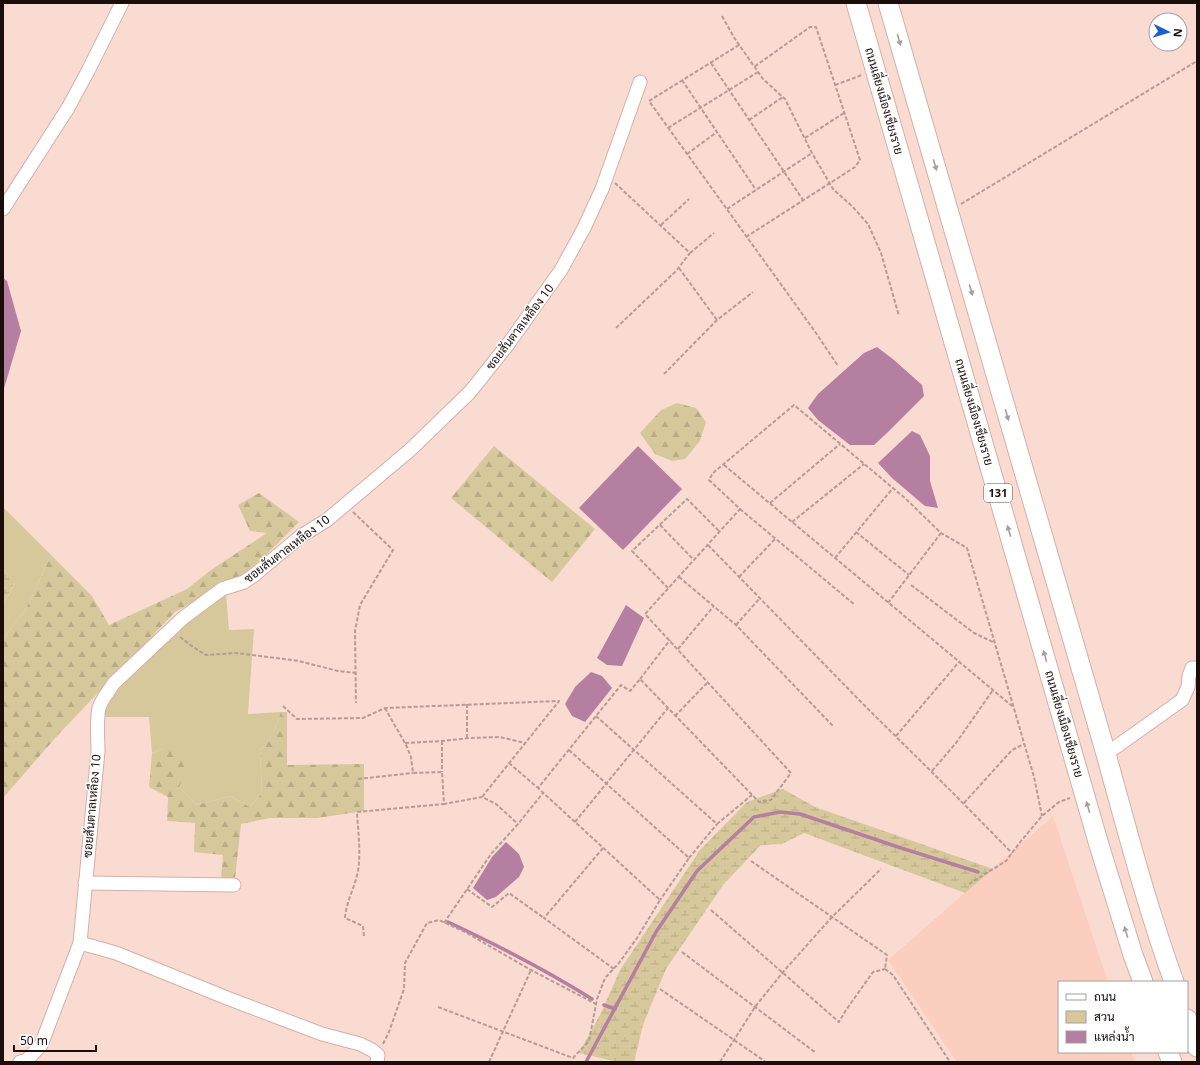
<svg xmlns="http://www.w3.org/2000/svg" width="1200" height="1065" font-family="'Noto Sans',Sarabun,sans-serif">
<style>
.built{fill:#fccec0}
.green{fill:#d7c89c}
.forest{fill:url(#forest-firs)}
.wetland{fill:url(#wetland-marsh)}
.water{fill:#b47fa0}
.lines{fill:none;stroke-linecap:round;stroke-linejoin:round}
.stream{stroke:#b47fa0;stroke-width:3.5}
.minor-casing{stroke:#d5afa5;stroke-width:15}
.highway-casing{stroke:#d5afa5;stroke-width:21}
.path{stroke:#b69c95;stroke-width:2;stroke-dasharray:4 2;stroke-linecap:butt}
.minor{stroke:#fff;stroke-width:13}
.highway{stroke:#fff;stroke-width:19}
.oneway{fill:#a49f9d}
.labels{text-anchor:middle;stroke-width:3;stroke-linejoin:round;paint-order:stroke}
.shield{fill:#fff;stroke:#5f5654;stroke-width:1}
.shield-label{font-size:11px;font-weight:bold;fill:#1b0e0a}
.street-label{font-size:12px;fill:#1b0e0a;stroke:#fff}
</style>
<defs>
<pattern id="forest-firs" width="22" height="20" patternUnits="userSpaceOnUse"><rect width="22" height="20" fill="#d7c89c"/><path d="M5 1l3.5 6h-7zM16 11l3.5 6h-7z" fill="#b8ab85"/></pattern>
<pattern id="wetland-marsh" width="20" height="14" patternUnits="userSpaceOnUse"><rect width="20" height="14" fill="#d7c89c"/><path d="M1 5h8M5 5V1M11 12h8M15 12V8" fill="none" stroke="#b8ab85"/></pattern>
</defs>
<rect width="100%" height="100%" fill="#fadbd2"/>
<path class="built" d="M1053 816 1108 982H1059V1052H1131L1135 1062H957L888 960Z"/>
<g class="green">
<path d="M3 507 51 555 26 609 3 639V604L15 583 3 569Z"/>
<path d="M226 594 229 630 254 629 248 714 281 712C275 729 273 738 260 750L262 793 250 807 230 796 197 805 179 787 162 749 152 753 149 717H101L114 688 179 625Z"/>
</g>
<g class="forest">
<path d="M677 403 696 408 706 422 700 441 685 459 672 461 655 454 640 433 661 410Z"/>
<path d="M494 446 595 529 552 582 451 498Z"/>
<path d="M259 493 299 522 265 556 241 576 175 612 57 736 3 798V639L26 609 51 555 92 596 109 625 187 589 211 570 267 533 250 531 238 505Z"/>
<path d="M281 712H287V765L364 764V811L317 818H270L241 824 235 879 221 878 223 855 194 852 195 823 167 821 168 797 149 787 152 753 162 749 179 751 190 762 179 787 197 805 230 796 250 807 262 793 260 750C273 738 275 729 281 712Z"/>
</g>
<g class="wetland">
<path d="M3 569 15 582 3 604Z"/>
<path d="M783 789 815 807 993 869 965 893 804 833 782 844 761 845 723 885 666 969 643 1025 634 1062H618L579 1053 601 1013 620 970 700 850 747 802Z"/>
</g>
<g class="water">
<path d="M3 278 7 281 21 331 3 392Z"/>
<path d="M877 347 894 360 922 385 924 396 887 433 874 445H850L818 420 808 408 818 394 864 353Z"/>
<path d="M912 431 920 435 930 456V481L938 508 925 506 892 478 878 463Z"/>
<path d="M638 446 682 489 623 550 579 508Z"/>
<path d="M626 605 644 618 622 666 607 665 597 658Z"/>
<path d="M591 672 602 676 612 688 585 722 572 716 565 704 575 687Z"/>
<path d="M506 842 519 854 524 867 519 877 496 897 487 900 473 888 492 857Z"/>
</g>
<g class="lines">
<g class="stream">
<path d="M448 922C497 945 546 970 592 999"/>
<path d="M604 1005 615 1009"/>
<path d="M586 1062 656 932 697 871 754 817 780 812 800 814 901 848 978 872"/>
</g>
<g class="minor-casing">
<g id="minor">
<path d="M3 209 68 108 88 71 122 3"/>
<path d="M1106 754 1182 700 1188 687 1189 676 1192 668H1197"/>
<path d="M85 883 234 885"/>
<path d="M80 943 116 953 227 998 322 1034 360 1044 372 1050 378 1055 377 1062"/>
<path d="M20 1062 27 1060 41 1045 80 943 98 751C98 737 96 722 99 708 101 700 109 691 114 683L183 618 222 589 244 582 253 576 301 536 327 520 410 450 470 392 509 343 561 270 584 228 602 189 640 82"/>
</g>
</g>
<g class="highway-casing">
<g id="highway">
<path d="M856 3 1099 845 1133 955 1143 982"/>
<path d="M888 3 1106 754C1127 830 1147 907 1174 982"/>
<path d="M1187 1019 1197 1047"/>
<path d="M1168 1052 1172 1062"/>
</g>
</g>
<g class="path">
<path d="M722 16 735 39 763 79 785 99 812 153 833 189 853 207 868 224 881 253 899 316"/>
<path d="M739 45 649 101 816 333 838 366"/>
<path d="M711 63 803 200"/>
<path d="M682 80 756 190"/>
<path d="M835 85 862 75"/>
<path d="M749 120 783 97"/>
<path d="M668 128 758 72"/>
<path d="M805 138 844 113"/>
<path d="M687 154 717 132"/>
<path d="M615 183 690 253 676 271 616 328"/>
<path d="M961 204 1197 61"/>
<path d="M727 209 812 153"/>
<path d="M661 225 689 199"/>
<path d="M746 237 855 167 860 160 816 27H810L754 67"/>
<path d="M690 253 714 233"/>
<path d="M679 268 717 320"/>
<path d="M664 374 717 320 753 292"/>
<path d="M724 465 1012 706"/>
<path d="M770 503 840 444"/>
<path d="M740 509 855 605"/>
<path d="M353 512 393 550 360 605 355 631 356 703"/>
<path d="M792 522 864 464"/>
<path d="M660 525 694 560"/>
<path d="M856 532 909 575"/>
<path d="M708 545 863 704 954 794 1012 853"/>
<path d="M835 558 893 488"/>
<path d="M679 577 736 625 833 726"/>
<path d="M739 577 775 539"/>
<path d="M911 585 974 633 993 642"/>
<path d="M668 588 632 551 687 499 720 532"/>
<path d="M888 603 941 533"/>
<path d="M736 625 760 598"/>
<path d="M180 637 193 647 206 655 236 653 299 661 338 671 356 673"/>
<path d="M678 649 713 607"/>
<path d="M640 679 670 640"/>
<path d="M467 704V738"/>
<path d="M283 706 297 719 363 718 385 708 559 701 482 797"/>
<path d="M385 708 406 745 411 757 413 773 442 772 444 804 482 797 496 804 518 824"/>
<path d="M596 716 717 824 752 795"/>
<path d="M675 716 708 682"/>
<path d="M896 736 959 662"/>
<path d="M442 741V772"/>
<path d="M405 743 442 741 470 738 500 737 525 743"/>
<path d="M569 750 689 858 660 900"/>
<path d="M509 763 538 788"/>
<path d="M932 771 956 743 993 690"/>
<path d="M358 779 413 773"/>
<path d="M964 803 1012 750 1024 744"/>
<path d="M575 822 668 708"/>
<path d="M603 848 544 918 614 969"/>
<path d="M689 858 717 824"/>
<path d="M751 861 887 955 885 969"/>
<path d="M969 884 1006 861 1021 841 1042 816 1059 802 1070 798"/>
<path d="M467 889 492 907 509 893 544 918"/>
<path d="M711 910 839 1022 846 1010 873 972 885 969"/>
<path d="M444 923 491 854 518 824 543 793"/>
<path d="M364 936 363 926 345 918C346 902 355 887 358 871 361 851 358 832 357 812L444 804"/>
<path d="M682 952 816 1053"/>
<path d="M885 969 893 975 950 1062"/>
<path d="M660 989 766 1062"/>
<path d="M438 1007 573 1058 589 1041 597 999 605 978 619 963 637 938 660 900 538 788 621 685 630 691 640 679 759 802 771 800 791 773 645 614 740 509 709 480 713 473 794 405 906 499 941 533 967 548 1034 777 1042 816"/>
<path d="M383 1044 389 1032 404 989 405 963 427 923 439 920 467 933 531 970 596 1004"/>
<path d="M489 1062 531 970"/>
<path d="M720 1062 755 1007 783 972 832 917 881 869"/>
</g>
<use href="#minor" class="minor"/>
<use href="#highway" class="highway"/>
</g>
<defs><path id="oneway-solid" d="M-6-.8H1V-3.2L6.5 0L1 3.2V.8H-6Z"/></defs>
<g class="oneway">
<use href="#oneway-solid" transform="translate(899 40) rotate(74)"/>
<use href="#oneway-solid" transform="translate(935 165) rotate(74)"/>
<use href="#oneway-solid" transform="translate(971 290) rotate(74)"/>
<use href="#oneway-solid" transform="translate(1007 415) rotate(74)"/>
<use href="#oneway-solid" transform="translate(1009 531) rotate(-106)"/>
<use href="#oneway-solid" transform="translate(1045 656) rotate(-106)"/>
<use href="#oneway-solid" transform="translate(1088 807) rotate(-106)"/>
<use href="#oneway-solid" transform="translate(1126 932) rotate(-107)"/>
</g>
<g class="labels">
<rect class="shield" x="984" y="484" width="28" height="18" rx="3"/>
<g class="shield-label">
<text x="998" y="497">131</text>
</g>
<g class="street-label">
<text transform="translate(884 101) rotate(74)" y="4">ถนนเลี่ยงเมืองเชียงราย</text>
<text transform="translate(520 327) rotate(-53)" y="4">ซอยสันตาลเหลือง 10</text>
<text transform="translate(974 412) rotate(74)" y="4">ถนนเลี่ยงเมืองเชียงราย</text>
<text transform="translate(287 549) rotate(-37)" y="4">ซอยสันตาลเหลือง 10</text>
<text transform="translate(1064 724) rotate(74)" y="4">ถนนเลี่ยงเมืองเชียงราย</text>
<text transform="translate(92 806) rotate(-85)" y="4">ซอยสันตาลเหลือง 10</text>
</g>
</g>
<rect width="1200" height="1065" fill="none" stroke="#1b0e0a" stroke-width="8"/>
<rect x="1058" y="981" width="130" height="72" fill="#ffffff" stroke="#a49f9d"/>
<rect x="1066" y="994" width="20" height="6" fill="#ffffff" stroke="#a49f9d"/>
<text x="1094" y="1001" font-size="12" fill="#1b0e0a">ถนน</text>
<rect x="1066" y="1011" width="20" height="12" fill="#d7c89c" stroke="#a49f9d"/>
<text x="1094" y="1021" font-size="12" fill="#1b0e0a">สวน</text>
<rect x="1066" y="1031" width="20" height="12" fill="#b47fa0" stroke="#a49f9d"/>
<text x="1094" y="1041" font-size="12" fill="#1b0e0a">แหล่งน้ำ</text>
<g transform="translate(1168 32) rotate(95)"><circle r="19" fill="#ffffff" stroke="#a49f9d"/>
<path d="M0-3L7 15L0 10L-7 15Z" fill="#1b61cc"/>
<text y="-6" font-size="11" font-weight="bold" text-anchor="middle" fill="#1b0e0a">N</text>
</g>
<path d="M14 1045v6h82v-6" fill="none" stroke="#1b0e0a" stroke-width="2"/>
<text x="20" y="1045" font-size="12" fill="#1b0e0a" stroke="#ffffff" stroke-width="3" paint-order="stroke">50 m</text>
</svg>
